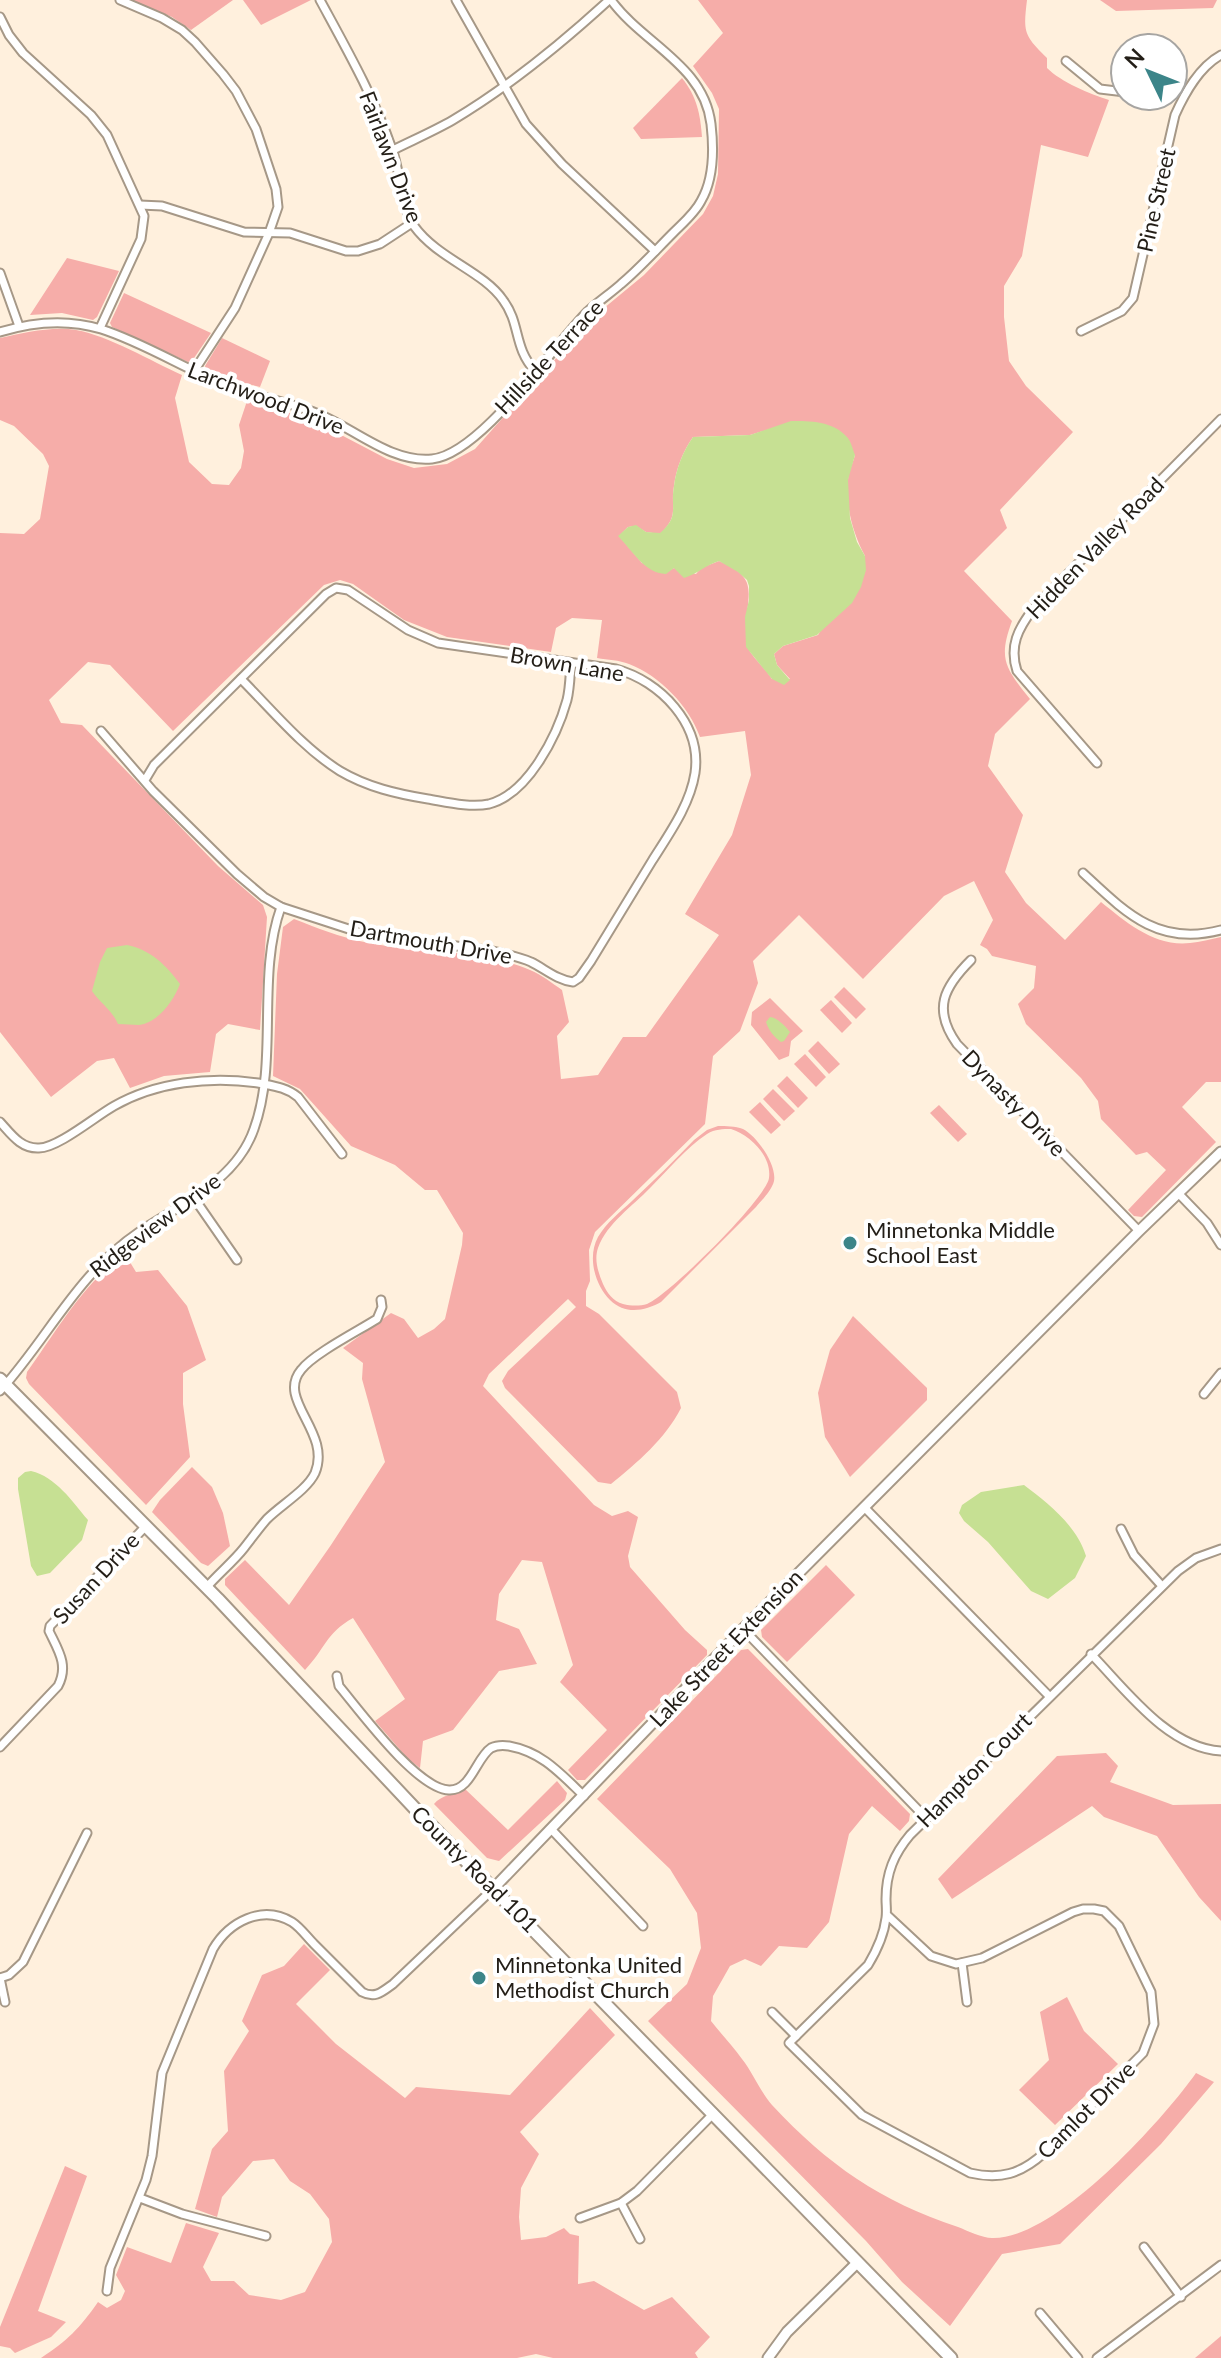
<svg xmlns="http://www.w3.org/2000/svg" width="1221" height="2358" font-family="Lato,sans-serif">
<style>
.green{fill:#f6ada9;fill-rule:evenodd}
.water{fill:#c6e093}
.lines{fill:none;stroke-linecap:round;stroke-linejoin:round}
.minor-casing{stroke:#a69887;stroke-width:11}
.tertiary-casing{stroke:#a69887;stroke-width:13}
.primary-casing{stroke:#a69887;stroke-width:15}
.minor{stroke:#fff;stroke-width:7}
.tertiary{stroke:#fff;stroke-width:9}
.primary{stroke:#fff;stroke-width:11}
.poi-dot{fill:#3c8589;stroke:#fff;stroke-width:3}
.labels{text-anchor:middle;stroke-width:8;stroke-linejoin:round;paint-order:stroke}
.street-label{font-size:22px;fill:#231e17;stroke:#fff}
.poi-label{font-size:22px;fill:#231e17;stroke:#fff;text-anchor:start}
</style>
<rect width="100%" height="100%" fill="#fff0dd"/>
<g class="green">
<path d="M131 0H233L191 30 172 17Z"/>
<path d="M243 0H311L261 25Z"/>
<path d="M698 0H1027C1023 33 1024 35 1047 58V68C1061 82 1090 94 1109 100L1088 157 1041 145 1022 256 1004 286V317L1009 361 1026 386 1073 432 1000 510 1007 528 964 571 1012 621C998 659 1005 668 1030 699L995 734 988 766 1023 815 1005 872 1026 903 1065 940 1101 902C1127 923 1155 947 1190 943 1200 942 1211 939 1221 937V1082H1206L1182 1107 1216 1142 1142 1217 1134 1216 1128 1210 1166 1170 1147 1152 1136 1155 1101 1119 1098 1101 1081 1078 1026 1024 1018 1004 1034 988 1036 966 992 956 987 949 980 945 993 920 974 881 944 896 863 979 799 915 753 961 758 983 740 1031 713 1056 705 1124 595 1232 589 1250 590 1281 586 1291V1306L599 1314 677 1392 681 1408C666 1438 637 1463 611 1484L598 1482 505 1388 502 1381 508 1371 576 1307 568 1299 489 1374 483 1386 594 1505 612 1516 628 1511 638 1517 628 1556 630 1567 685 1630 707 1650V1655L585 1780H577L568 1770 607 1730 560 1682 573 1665 542 1562 522 1560 499 1594 496 1620 519 1629 537 1664 499 1671 453 1730 423 1741 420 1768 408 1759 375 1721 405 1699 353 1618C326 1633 325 1649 305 1670L225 1585V1579L245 1560 289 1605 331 1545 385 1462 362 1379 363 1363 343 1348 391 1313 404 1319 418 1338 434 1329 445 1319 462 1245 463 1233 437 1190H425L395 1165 351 1146 300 1089 273 1076 277 974 283 927 294 919C317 928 340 937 364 942 419 954 478 948 530 970 542 975 552 983 562 990L569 1022 557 1036 561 1079 598 1075 623 1037H646L719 935 685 914 732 835 751 775 745 731 700 737C689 706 660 676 629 664 619 660 608 660 597 658L602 620 572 618 556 628 551 652 447 637 404 620 353 584 340 580 324 585 173 731 110 665 88 662 49 700 61 723 82 725 218 866 263 905 267 917 260 1030 228 1024 216 1034 210 1072 164 1076 130 1088 114 1058 97 1061 51 1097 0 1032V533L24 534 40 519 49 466 43 454 14 426 0 420V338C24 333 52 326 76 330 109 336 151 361 182 375L175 398 189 462 212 484 229 485 241 468 244 451 239 425 247 401 284 411 326 427 387 459 414 468 447 464 475 449 592 318 644 275 703 214 713 196 718 174 719 109 712 93 693 66 723 33ZM770 429 855 455C853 463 848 472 848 480 845 505 853 534 865 556L818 635 783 646 774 654 777 665 790 679H772C766 669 753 658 748 648 745 643 747 636 747 630 745 594 762 579 719 561L701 568 696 574 674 568 670 570 642 563 619 536 628 527 636 526 646 532 660 534C680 515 670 508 674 486 676 469 683 451 693 437L750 435Z"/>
<path d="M1100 0H1217L1213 8 1116 11Z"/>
<path d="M682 78C697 97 700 113 702 137L641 139 633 128Z"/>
<path d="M67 258 119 271 97 317 93 320 62 313 30 315Z"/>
<path d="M124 293 211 333 192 361 188 362 112 327 110 323Z"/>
<path d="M222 338 270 361 260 387 229 379 206 370 205 366Z"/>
<path d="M844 987 866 1009 856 1019 834 997Z"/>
<path d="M770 998 803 1031 791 1041 789 1056 779 1060 751 1025 752 1012Z"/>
<path d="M831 1000 852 1023 842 1033 820 1010Z"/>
<path d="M818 1041 840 1064 829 1074 808 1051Z"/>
<path d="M805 1054 826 1077 816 1087 794 1064Z"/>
<path d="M787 1076 808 1098 798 1108 777 1086Z"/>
<path d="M773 1089 795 1111 784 1121 763 1099Z"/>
<path d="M760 1102 781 1125 771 1134 749 1112Z"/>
<path d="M939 1105 967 1134 958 1142 930 1113Z"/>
<path d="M718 1126C726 1126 735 1126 743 1129 757 1136 777 1165 774 1181 772 1190 762 1200 756 1207L661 1302C645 1311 625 1315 610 1300 595 1285 587 1257 598 1237 606 1223 620 1212 632 1201 653 1181 674 1161 694 1140L707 1130ZM731 1129C750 1135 772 1156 769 1178 766 1199 669 1295 647 1304 640 1306 631 1306 623 1304 613 1301 607 1293 603 1284 598 1272 594 1260 598 1248 607 1223 633 1206 650 1188 668 1170 686 1148 707 1134 715 1129 723 1129 731 1129Z"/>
<path d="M125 1254 136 1272 158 1270 187 1306 206 1360 183 1373V1404L190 1457 146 1505 29 1384 26 1378 27 1372C56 1332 83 1283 125 1254Z"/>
<path d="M853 1316 927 1388V1400L850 1477 825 1437 818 1393 830 1350Z"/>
<path d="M192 1467 212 1487 223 1513 230 1546 208 1566 201 1563 152 1512 160 1500Z"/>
<path d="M826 1565 855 1595 787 1662 762 1637 761 1630Z"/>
<path d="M748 1649 910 1814 909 1821 900 1831 872 1806 849 1834 829 1922 807 1948 779 1946 761 1966 745 1959 730 1966 713 1996 711 2021C721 2034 733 2046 742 2059 753 2073 760 2091 772 2105 828 2165 880 2201 958 2227 968 2231 982 2238 992 2238 1055 2240 1162 2121 1196 2073L1214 2082 1161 2144 1060 2244 1002 2254 950 2326 902 2282 866 2241 648 2021 687 1984 701 1948 697 1913 670 1869 597 1799 741 1650Z"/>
<path d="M1106 1753 1118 1766 1110 1782 1173 1805 1221 1804V1921L1199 1897 1157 1836 1104 1817 1092 1806 952 1899 938 1879 1057 1756Z"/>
<path d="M557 1781 567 1793 565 1800 499 1861 487 1858 434 1804C441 1795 454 1795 464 1788L508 1830Z"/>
<path d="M304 1944 330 1970 296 2004 336 2044 405 2098 416 2087 510 2095 590 2008 615 2035 520 2132 539 2154 521 2188 519 2217 521 2240 546 2237 564 2228 570 2234 579 2236 578 2284 594 2281 644 2310 672 2297 710 2337 695 2353 698 2358H553L536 2354 517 2358H41C67 2341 80 2328 98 2302L107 2308 121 2300 125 2291 116 2275 127 2247 171 2263 186 2223 219 2233 203 2267 211 2281H234L249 2295 281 2300 305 2292 332 2242 329 2219 310 2194 290 2181 274 2159 253 2161 222 2197 217 2217 195 2209 212 2149 228 2131 224 2071 249 2031 242 2021 262 1975 284 1966Z"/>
<path d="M1067 1997 1084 2031 1118 2064 1055 2125 1019 2090 1049 2060 1040 2012Z"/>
<path d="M65 2166 87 2176 38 2311 66 2322 51 2337 15 2353 10 2348 0 2346V2327Z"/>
<path d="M1221 2336V2358H1195Z"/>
</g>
<g class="water">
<path d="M791 421C810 421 833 421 847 437 851 441 853 450 855 455L848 480 850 518 857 542 865 556 866 570 861 587 852 603 817 635 783 646 774 654 777 665 790 680 784 685 772 679 746 647 745 617 749 600V586L747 580 738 572 719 561C706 565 697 574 684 578L674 568 666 574C644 573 633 551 618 536L628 527 636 525 646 532 660 533C680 516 670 508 674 486 676 469 683 451 693 437L750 435Z"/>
<path d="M127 945C151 950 166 965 180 984 174 1000 158 1023 139 1025 132 1025 125 1024 118 1024 112 1010 101 1004 92 991L100 962 107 948Z"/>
<path d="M770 1017C777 1017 786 1027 790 1032L784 1041 781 1042C774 1037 769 1031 766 1022Z"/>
<path d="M31 1471C56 1477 72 1501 88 1520L82 1540 50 1573 37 1576 31 1566 18 1489V1478L25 1472Z"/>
<path d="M1024 1485C1048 1503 1077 1526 1086 1556L1075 1578 1048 1599 1031 1591 988 1542 964 1521 959 1513 962 1505 981 1492Z"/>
</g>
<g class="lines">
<g class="minor-casing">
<g id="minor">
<path d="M120 0 162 18 182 30 195 42 223 74 236 91 256 129 276 189 278 207 269 233 235 308 194 371"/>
<path d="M320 0C346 48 374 97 392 149 401 173 400 205 414 226 438 259 483 271 503 300 521 324 513 347 535 371"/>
<path d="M456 0 526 124 562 164 655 251"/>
<path d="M0 17 9 35 23 53 91 115 107 135 144 216 141 239 100 328"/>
<path d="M1066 61 1100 89 1125 92"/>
<path d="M393 150C413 140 434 131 453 120 510 86 561 44 609 0"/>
<path d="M140 205 162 206 244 232 290 233 346 251H358L380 244 412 223"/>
<path d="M0 273 19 326"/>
<path d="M1081 331 1122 311 1133 298 1175 115C1185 93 1199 67 1221 55"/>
<path d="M0 332C32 322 68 319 101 329 145 343 186 370 228 386 258 398 292 402 321 415 356 430 392 463 432 459 481 454 553 346 588 311 599 301 611 293 621 284 640 268 656 250 673 233 683 223 695 213 701 201 714 179 714 150 711 124 704 65 643 44 611 0"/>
<path d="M241 679C272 710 303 748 340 771 367 787 397 794 428 799 446 802 470 808 489 804 528 794 557 736 567 700 570 688 570 675 571 663"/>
<path d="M101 731 153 791 237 874 264 897 281 907 361 933 493 951C506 954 519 957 531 962 545 969 557 980 573 982L579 978 591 961C612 927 632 894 652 861 669 834 690 805 695 773 702 724 660 681 616 669L438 643 408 630 348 590 336 588 326 594 154 765 145 780"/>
<path d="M1097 763 1017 671C1009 646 1018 629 1033 609L1221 419"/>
<path d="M1083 873C1125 912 1158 947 1221 930"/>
<path d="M971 960C944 987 932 1009 957 1044L1139 1231"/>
<path d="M0 1122C11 1134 21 1149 39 1148 58 1148 96 1116 114 1106 156 1082 210 1076 258 1083 273 1086 286 1087 298 1097L342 1154"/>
<path d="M1179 1194 1207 1223 1221 1245"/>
<path d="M194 1198 237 1260"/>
<path d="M0 1391C49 1337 76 1275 139 1232 181 1204 236 1181 254 1129 279 1060 256 977 281 907"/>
<path d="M1204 1394 1221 1373"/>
<path d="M864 1507 1049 1696"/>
<path d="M1121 1529 1134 1555 1162 1586"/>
<path d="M206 1588C218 1574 233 1562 244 1548 252 1538 259 1528 267 1519 281 1505 307 1490 315 1473 332 1432 276 1400 301 1370 313 1354 358 1331 377 1319L382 1307 381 1300"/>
<path d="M743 1629 926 1818"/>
<path d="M1091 1654C1126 1690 1168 1748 1221 1751"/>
<path d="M337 1676 339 1686C360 1711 417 1789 449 1790 471 1791 476 1758 491 1748 497 1745 502 1745 509 1746 542 1752 560 1773 584 1796"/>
<path d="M0 1747 58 1686C69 1665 58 1650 49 1631L50 1626 145 1527"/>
<path d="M552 1830 643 1926"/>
<path d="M887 1915 931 1956 956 1964 982 1958 1073 1912 1083 1909H1094L1104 1911 1119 1926 1151 1992 1154 2024 1143 2053 1044 2153C1021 2174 1000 2180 970 2173L862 2115 789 2043 868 1965C877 1950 884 1935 886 1918 887 1911 886 1905 886 1899 886 1873 894 1854 910 1835L1178 1571 1196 1558 1221 1549"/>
<path d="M962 1963 967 2002"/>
<path d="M0 1978 9 1975 23 1962 87 1833"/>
<path d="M0 1978 5 2002"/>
<path d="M772 2012 796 2036"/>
<path d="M140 2198 182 2214 266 2236"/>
<path d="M621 2203 640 2239"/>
<path d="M580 2218 621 2203 637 2191 714 2113"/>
<path d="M1144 2247 1181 2297"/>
<path d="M107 2291 110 2268 146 2180 152 2156 162 2073 213 1949C229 1922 262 1904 292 1922 300 1927 307 1937 314 1944 330 1960 346 1976 362 1992 375 1999 382 1992 393 1984L494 1888"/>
<path d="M1040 2313 1078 2358"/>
<path d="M1097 2358 1221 2265"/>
</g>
</g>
<g class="tertiary-casing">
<g id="tertiary">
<path d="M494 1888 743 1629 1139 1231 1221 1152"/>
<path d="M768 2358 787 2332 858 2262"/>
</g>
</g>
<g class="primary-casing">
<path id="primary" d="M0 1379 218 1599 421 1815 951 2358"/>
</g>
<use href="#minor" class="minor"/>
<use href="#tertiary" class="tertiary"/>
<use href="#primary" class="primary"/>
</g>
<g class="poi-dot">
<circle cx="850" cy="1243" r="8"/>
<circle cx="479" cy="1978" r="8"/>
</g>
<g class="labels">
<g class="street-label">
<text transform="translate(391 157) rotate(69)" y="8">Fairlawn Drive</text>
<text transform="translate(1156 200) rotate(-77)" y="8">Pine Street</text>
<text transform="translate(549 357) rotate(-47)" y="8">Hillside Terrace</text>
<text transform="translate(266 398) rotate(21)" y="8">Larchwood Drive</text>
<text transform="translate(1095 548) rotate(-46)" y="8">Hidden Valley Road</text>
<text transform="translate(567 664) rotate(10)" y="8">Brown Lane</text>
<text transform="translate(431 942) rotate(10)" y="8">Dartmouth Drive</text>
<text transform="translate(1014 1103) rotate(46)" y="8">Dynasty Drive</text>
<text transform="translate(155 1225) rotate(-37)" y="8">Ridgeview Drive</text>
<text transform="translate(96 1578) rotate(-47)" y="8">Susan Drive</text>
<text transform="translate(726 1648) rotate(-46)" y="8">Lake Street Extension</text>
<text transform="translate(974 1770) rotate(-45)" y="8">Hampton Court</text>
<text transform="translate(475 1869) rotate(45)" y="8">County Road 101</text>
<text transform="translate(1086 2110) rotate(-45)" y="8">Camlot Drive</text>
</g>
<g class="poi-label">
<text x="866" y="1238">Minnetonka Middle<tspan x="866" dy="25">School East</tspan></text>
<text x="495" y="1973">Minnetonka United<tspan x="495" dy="25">Methodist Church</tspan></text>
</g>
</g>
<g transform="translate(1149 72) rotate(313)"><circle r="38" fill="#ffffff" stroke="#a7a5a2" stroke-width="2"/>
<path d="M0-6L14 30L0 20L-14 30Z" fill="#3c8589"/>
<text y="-12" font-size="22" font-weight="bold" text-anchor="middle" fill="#231e17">N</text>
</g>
</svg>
